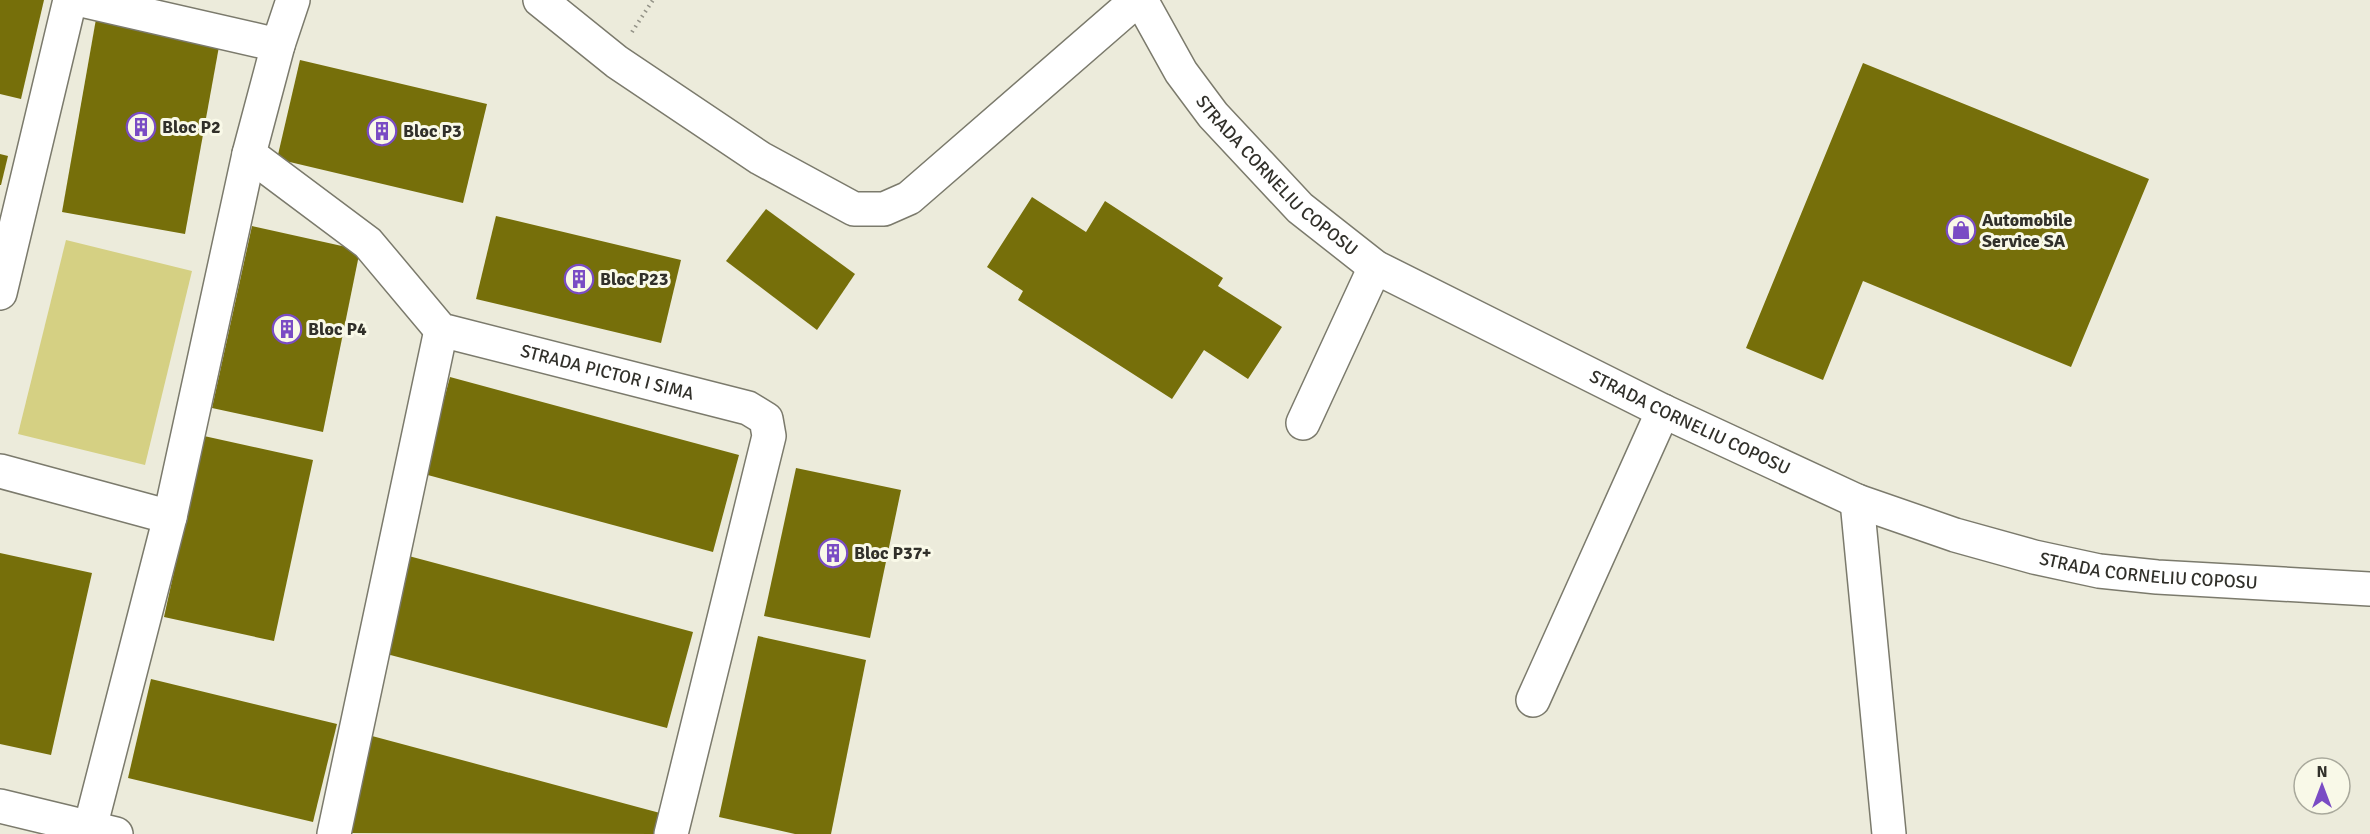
<svg xmlns="http://www.w3.org/2000/svg" width="2370" height="834" font-family="Signika,sans-serif">
<style>
.green{fill:#d5d083}
.building{fill:#766f0a}
.lines{fill:none;stroke-linecap:round;stroke-linejoin:round}
.minor-casing{stroke:#7b7a6c;stroke-width:36}
.major-casing{stroke:#7b7a6c;stroke-width:36}
.path{stroke:#929186;stroke-width:4;stroke-dasharray:1.5 4.5;stroke-linecap:butt}
.minor{stroke:#fff;stroke-width:33}
.major{stroke:#fff;stroke-width:33}
.labels{text-anchor:middle;stroke-width:6;stroke-linejoin:round;paint-order:stroke}
.poi-label{font-size:18px;font-weight:bold;fill:#31302a;stroke:#f9f9e8;text-anchor:start}
.street-label{font-size:18px;fill:#31302a;stroke:#f9f9e8}
</style>
<rect width="100%" height="100%" fill="#ecebdb"/>
<path class="green" d="M66 240 192 271 145 465 18 434Z"/>
<g class="building">
<path d="M0 0H44L21 99 0 94Z"/>
<path d="M96 19 220 41 185 234 62 212Z"/>
<path d="M300 60 487 104 463 203 277 159Z"/>
<path d="M1863 63 2149 179 2071 367 1863 281 1823 380 1746 348Z"/>
<path d="M0 154 8 156 1 185H0Z"/>
<path d="M1032 197 1086 232 1105 201 1223 278 1218 286 1282 327 1248 379 1204 350 1172 399 1018 300 1023 291 987 267Z"/>
<path d="M766 209 855 274 817 330 726 261Z"/>
<path d="M496 216 681 260 661 343 476 299Z"/>
<path d="M252 226 360 250 323 432 212 408Z"/>
<path d="M450 377 739 455 713 552 424 474Z"/>
<path d="M204 436 313 460 274 641 164 617Z"/>
<path d="M796 468 901 490 870 638 764 616Z"/>
<path d="M0 553 92 573 51 755 0 744Z"/>
<path d="M405 555 693 632 667 728 379 652Z"/>
<path d="M758 636 866 660 831 834H795L719 817Z"/>
<path d="M151 679 337 724 313 822 128 778Z"/>
<path d="M372 736 660 813 654 834 346 833Z"/>
</g>
<g class="lines">
<g class="minor-casing">
<g id="minor">
<path d="M81 0 278 45"/>
<path id="s1" d="M293 0 278 45 249 154 368 243 441 330 748 408 766 419 769 436 671 834"/>
<path d="M540 0 617 62 760 158 854 209H884L909 198 1137 0"/>
<path d="M0 293 70 0"/>
<path d="M1303 423 1375 267"/>
<path d="M0 471 170 517"/>
<path d="M1857 501 1889 834"/>
<path d="M1533 700 1663 411"/>
<path d="M0 806 116 834"/>
<path d="M90 828 170 517 249 154"/>
<path d="M334 834 441 330"/>
</g>
</g>
<g class="major-casing">
<g id="major">
<path id="s2" d="M1141 0 1181 72 1213 115 1300 208 1375 267 1663 411 1857 501 1955 535 2034 557 2099 571 2157 577 2370 589"/>
</g>
</g>
<path class="path" d="M632 32 653 0"/>
<use href="#minor" class="minor"/>
<use href="#major" class="major"/>
</g>
<defs>
<g id="building-ring" transform="scale(1.5)"><circle r="9.5" fill="#f9f9e8" stroke="#7a4cc4" stroke-width="1.5"/><path d="M-4-6H4V6H1V3H-1V6H-4ZM-2.5-4.3h1.7v1.8h-1.7ZM.8-4.3h1.7v1.8H.8ZM-2.5-1h1.7V.8h-1.7ZM.8-1h1.7V.8H.8Z" fill="#7a4cc4"/></g>
<g id="shop-ring" transform="scale(1.5)"><circle r="9.5" fill="#f9f9e8" stroke="#7a4cc4" stroke-width="1.5"/><path d="M-5-2.5h2.3a2.7 3.5 0 0 1 5.4 0H5L5.5 6h-11ZM-1.5-2.5h3a1.5 2.3 0 0 0-3 0Z" fill="#7a4cc4"/></g>
</defs>
<g fill-rule="evenodd">
<use href="#building-ring" x="141" y="127"/>
<use href="#building-ring" x="382" y="131"/>
<use href="#shop-ring" x="1961" y="230"/>
<use href="#building-ring" x="579" y="279"/>
<use href="#building-ring" x="287" y="329"/>
<use href="#building-ring" x="833" y="553"/>
</g>
<g class="labels">
<g class="poi-label">
<text x="162" y="133">Bloc P2</text>
<text x="403" y="137">Bloc P3</text>
<text x="1982" y="226">Automobile<tspan x="1982" dy="21">Service SA</tspan></text>
<text x="600" y="285">Bloc P23</text>
<text x="308" y="335">Bloc P4</text>
<text x="854" y="559">Bloc P37+</text>
</g>
<g class="street-label">
<text dy="6" stroke="none"><textPath href="#s2" startOffset="224">STRADA CORNELIU COPOSU</textPath></text>
<text dy="6" stroke="none"><textPath href="#s1" startOffset="594">STRADA PICTOR I SIMA</textPath></text>
<text dy="6" stroke="none"><textPath href="#s2" startOffset="710">STRADA CORNELIU COPOSU</textPath></text>
<text dy="6" stroke="none"><textPath href="#s2" startOffset="1196">STRADA CORNELIU COPOSU</textPath></text>
</g>
</g>
<g transform="translate(2322 786)"><circle r="28" fill="#f9f9e8" stroke="#a9a99c" stroke-width="1.5"/>
<path d="M0-4.5L10 22L0 15L-10 22Z" fill="#7a4cc4"/>
<text y="-9" font-size="16" font-weight="bold" text-anchor="middle" fill="#31302a">N</text>
</g>
</svg>
